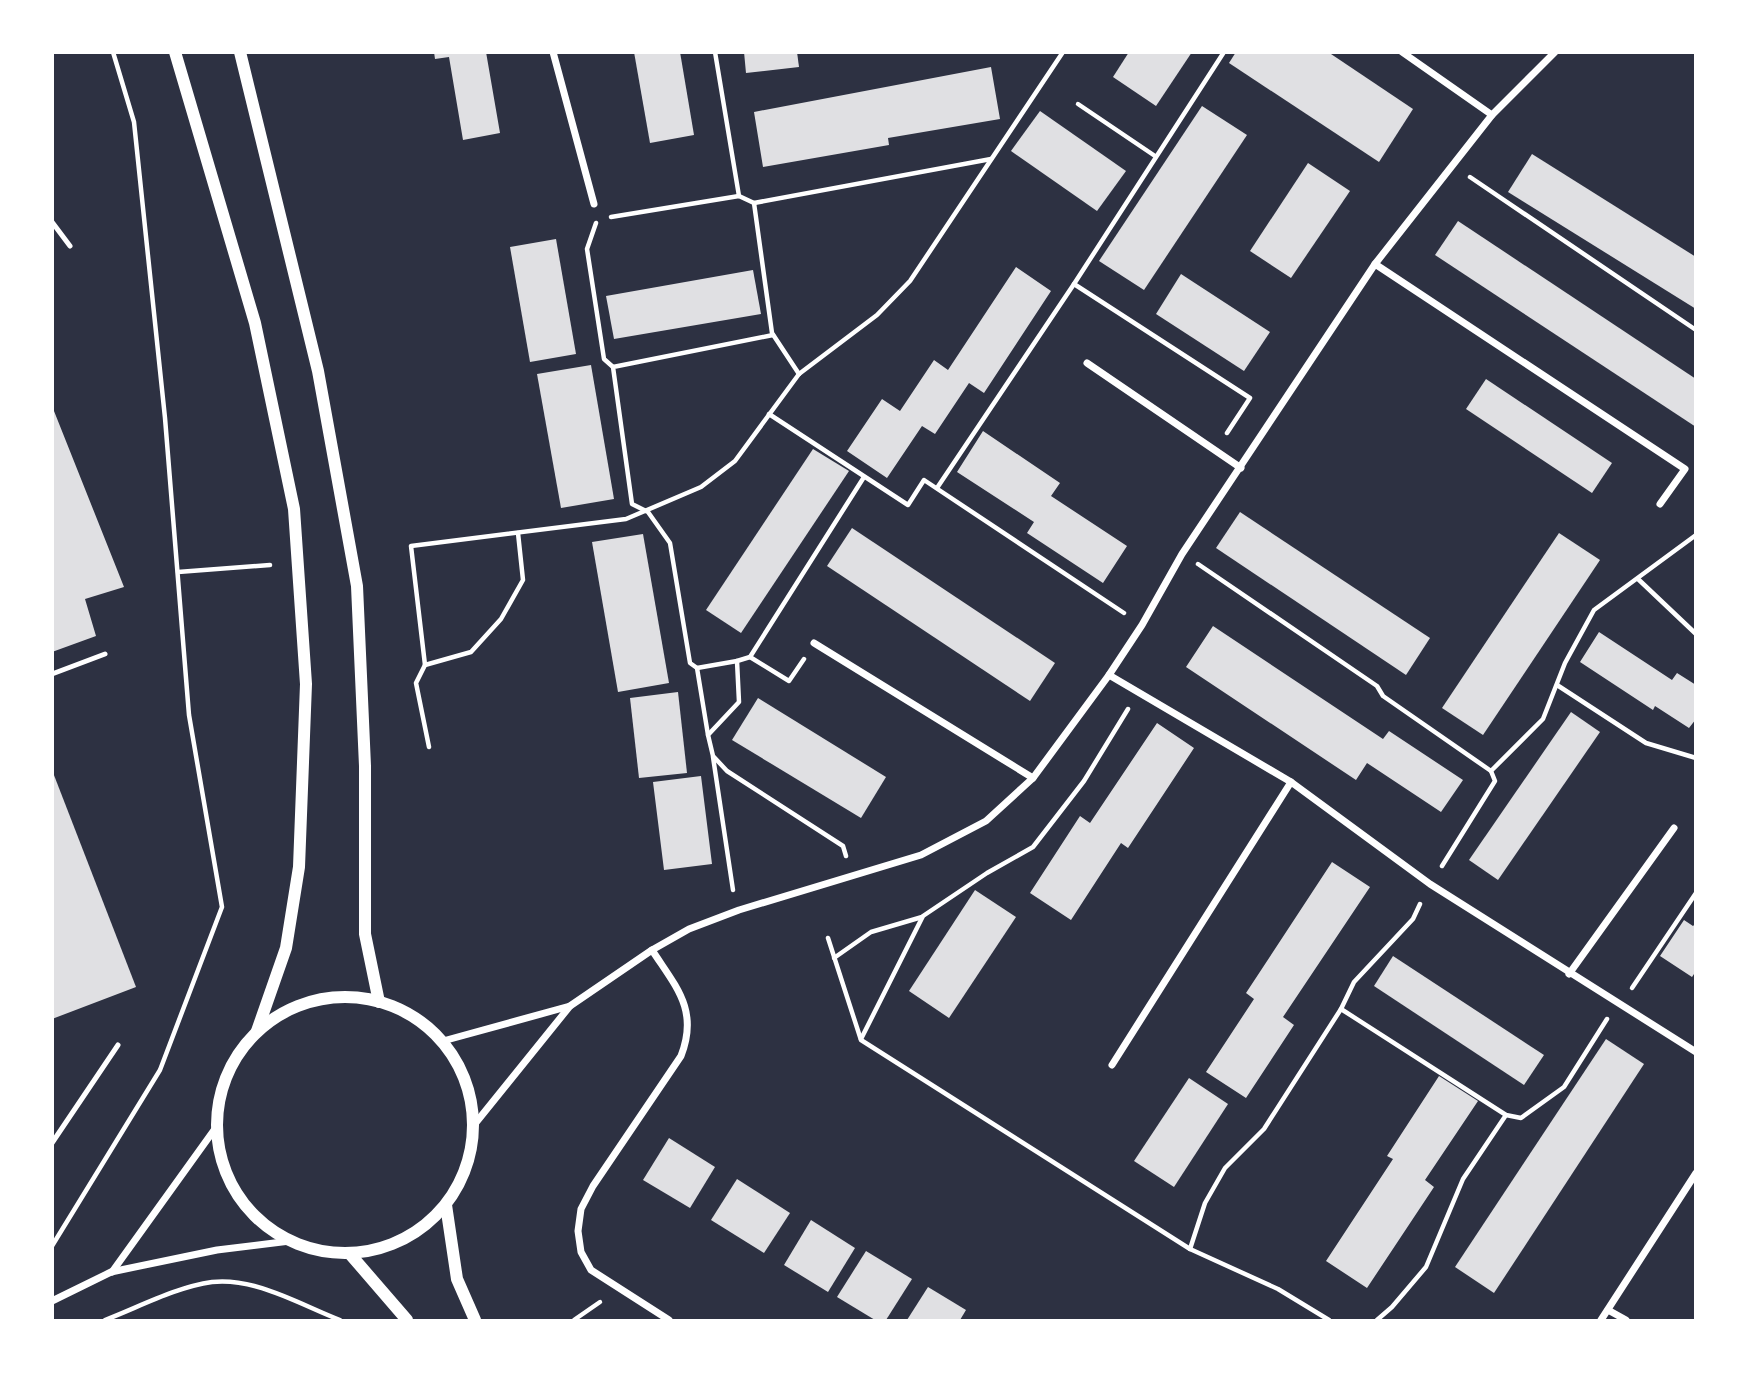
<svg xmlns="http://www.w3.org/2000/svg" width="1748" height="1373" font-family="Ubuntu,sans-serif">
<style>
.building{fill:#e0e0e3}
.lines{fill:none;stroke-linecap:round;stroke-linejoin:round}
.path{stroke:#fff;stroke-width:4.5}
.service{stroke:#fff;stroke-width:5}
.minor{stroke:#fff;stroke-width:7}
.tertiary{stroke:#fff;stroke-width:12}
</style>
<rect width="100%" height="100%" fill="#2d3142"/>
<g class="building">
<path d="M434 52H486L500 133 463 140 449 57 435 59Z"/>
<path d="M634 52H680L694 135 650 143Z"/>
<path d="M744 52H797L799 67 746 73Z"/>
<path d="M1129 52H1192L1156 106 1113 77Z"/>
<path d="M1236 52H1328L1413 109 1379 162 1229 63Z"/>
<path d="M991 67 1000 119 888 138 889 145 763 167 754 112Z"/>
<path d="M1202 106 1247 135 1144 290 1099 261Z"/>
<path d="M1040 111 1126 171 1097 211 1011 151Z"/>
<path d="M1532 154 1696 257V309L1508 192Z"/>
<path d="M1308 163 1350 191 1291 278 1250 251Z"/>
<path d="M1458 221 1696 379V427L1435 255Z"/>
<path d="M556 239 576 354 530 362 510 247Z"/>
<path d="M1016 267 1051 291 984 393 969 383 935 434 922 426 887 478 847 451 882 399 900 411 934 360 948 370Z"/>
<path d="M753 270 761 314 614 339 606 296Z"/>
<path d="M1181 274 1270 332 1244 371 1156 314Z"/>
<path d="M591 365 614 499 561 508 537 374Z"/>
<path d="M1486 379 1612 463 1592 493 1466 409Z"/>
<path d="M52 406 124 587 85 599 96 636 52 652Z"/>
<path d="M983 431 1060 483 1051 496 1127 546 1103 583 1027 533 1034 522 957 472Z"/>
<path d="M813 449 849 471 741 633 706 610Z"/>
<path d="M1240 512 1430 638 1406 675 1216 548Z"/>
<path d="M852 528 1055 663 1030 701 827 566Z"/>
<path d="M1559 533 1600 560 1483 735 1442 708Z"/>
<path d="M643 534 669 683 618 692 592 542Z"/>
<path d="M1213 626 1383 739 1389 731 1463 780 1441 812 1367 763 1356 780 1186 667Z"/>
<path d="M1599 632 1672 680 1677 673 1696 685V719L1689 728 1655 706 1653 710 1580 662Z"/>
<path d="M678 692 687 773 639 778 630 698Z"/>
<path d="M758 698 886 777 861 818 732 740Z"/>
<path d="M1571 712 1600 732 1498 880 1469 860Z"/>
<path d="M1157 723 1194 748 1128 848 1121 843 1071 920 1030 893 1080 816 1090 823Z"/>
<path d="M52 770 136 987 52 1019Z"/>
<path d="M701 776 712 864 664 870 653 782Z"/>
<path d="M1332 862 1370 887 1283 1017 1294 1025 1246 1098 1206 1072 1254 999 1246 993Z"/>
<path d="M975 890 1016 917 949 1018 909 991Z"/>
<path d="M1684 920 1693 926 1696 923V971L1692 977 1660 956Z"/>
<path d="M1393 956 1544 1055 1524 1085 1374 986Z"/>
<path d="M1606 1039 1644 1064 1494 1293 1455 1267Z"/>
<path d="M1439 1076 1478 1101 1425 1180 1434 1187 1367 1288 1326 1261 1393 1159 1387 1156Z"/>
<path d="M1189 1078 1228 1104 1174 1187 1134 1161Z"/>
<path d="M669 1138 715 1167 690 1208 643 1180Z"/>
<path d="M737 1179 790 1213 764 1253 711 1220Z"/>
<path d="M811 1220 855 1248 828 1292 784 1265Z"/>
<path d="M866 1251 912 1279 886 1320H875L837 1297Z"/>
<path d="M928 1287 966 1310 960 1320H907Z"/>
</g>
<g class="lines">
<g class="path">
<path d="M715 52 739 196"/>
<path d="M1224 52 1074 284 1250 398 1227 433"/>
<path d="M1078 104 1155 156"/>
<path d="M1470 177 1696 330"/>
<path d="M754 203 772 333 799 374"/>
<path d="M611 217 739 196 754 203 991 159"/>
<path d="M596 223 587 249 604 359 613 367"/>
<path d="M769 414 908 505 924 480 1124 613"/>
<path d="M937 488 1074 284"/>
<path d="M1198 564 1377 686 1383 696 1491 771"/>
<path d="M178 572 270 565"/>
<path d="M1638 579 1696 634"/>
<path d="M750 657 789 681 804 659"/>
<path d="M425 665 411 546 626 519 701 487 735 461 799 374 877 315 910 281 1063 52"/>
<path d="M697 668 737 661"/>
<path d="M1557 685 1646 743 1696 758"/>
<path d="M708 735 697 668 690 663 670 543 648 512 632 504 613 367 773 335"/>
<path d="M429 747 416 683 425 665 471 652 501 619 523 580 518 533"/>
<path d="M713 757 733 890"/>
<path d="M846 856 843 846 727 771 713 756 708 735 739 702 737 661 750 657 864 477"/>
<path d="M1442 866 1495 781 1491 771 1543 719 1565 663 1594 610 1696 535"/>
<path d="M828 938 861 1040 1190 1249 1278 1289 1329 1320"/>
<path d="M834 958 871 932 922 917"/>
<path d="M1632 988 1696 893"/>
<path d="M1341 1009 1506 1115 1521 1118 1564 1087 1607 1019"/>
<path d="M861 1039 923 916 987 873 1033 847 1084 781 1128 709"/>
<path d="M52 1246 160 1070 222 907 189 715 165 418 134 122 113 52"/>
<path d="M1190 1249 1205 1203 1225 1168 1264 1129 1341 1009 1354 982 1413 919 1420 904"/>
<path d="M105 1320C139 1307 176 1287 212 1282 255 1277 301 1305 340 1320"/>
<path d="M574 1320 600 1302"/>
<path d="M1377 1320 1392 1307 1426 1267 1463 1179 1506 1115"/>
</g>
<g class="service">
<path d="M52 222 70 246"/>
<path d="M52 674 105 654"/>
<path d="M52 1143 118 1045"/>
</g>
<g class="minor">
<path d="M553 52 594 204"/>
<path d="M1402 52 1492 115"/>
<path d="M1375 264 1685 469 1660 504"/>
<path d="M1087 363 1241 468"/>
<path d="M814 643 1033 778"/>
<path d="M1109 675 1291 782 1430 884 1696 1052"/>
<path d="M652 950C676 987 699 1010 681 1056L593 1186 581 1209 578 1231 581 1252 591 1270 669 1320"/>
<path d="M1569 974 1674 828"/>
<path d="M443 1041 570 1006"/>
<path d="M1112 1065 1291 782"/>
<path d="M474 1125 570 1006 652 950 689 929 739 910 921 855 986 821 1033 778 1109 675 1142 625 1182 554 1375 264 1492 115 1555 52"/>
<path d="M112 1272 217 1126"/>
<path d="M52 1301 111 1272 217 1250 290 1241"/>
<path d="M1608 1310 1626 1320"/>
<path d="M1601 1320 1696 1173"/>
</g>
<g class="tertiary">
<path d="M175 52 255 323 294 509 306 684 299 867 286 948 257 1031"/>
<path d="M240 52 318 371 357 586 365 766V934L379 1002"/>
<circle cx="345" cy="1125" r="128"/>
<path d="M446 1205 457 1279 475 1320"/>
<path d="M350 1254 407 1320"/>
</g>
</g>
<rect width="1748" height="1373" fill="none" stroke="#ffffff" stroke-width="108"/>
</svg>
